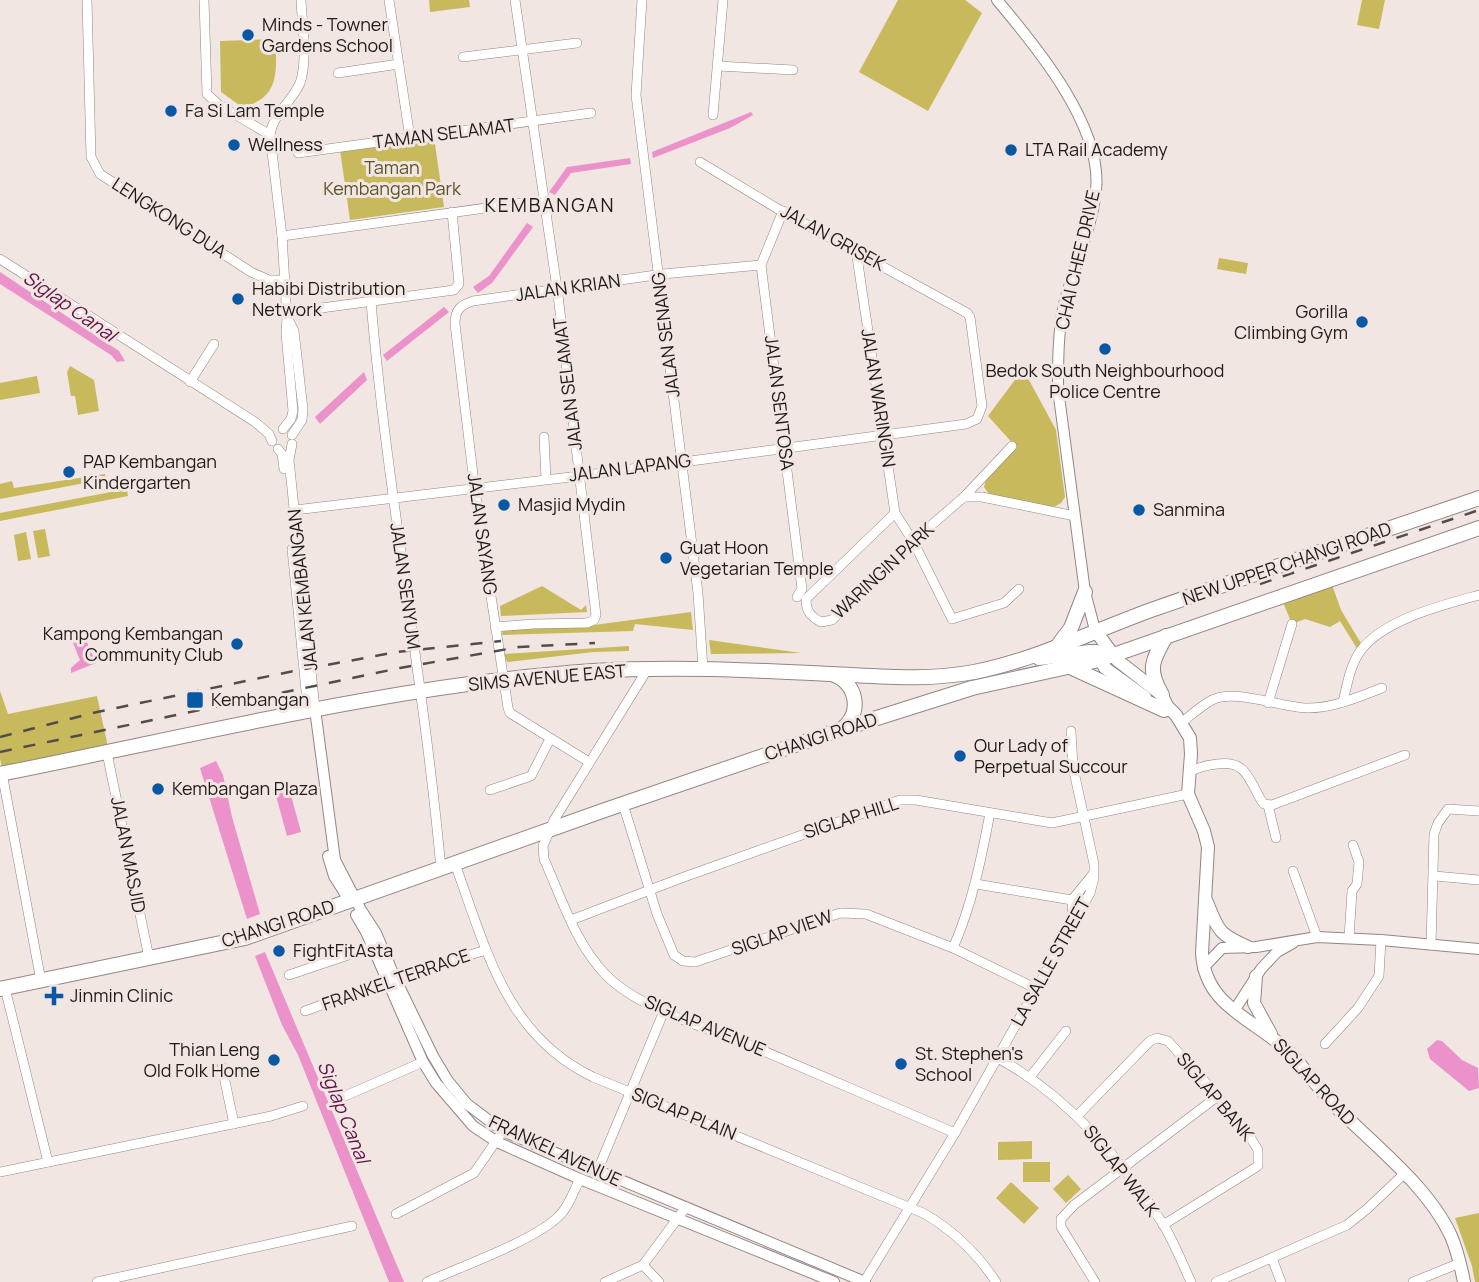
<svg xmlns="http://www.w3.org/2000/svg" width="1479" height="1282" font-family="Manrope,sans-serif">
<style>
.green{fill:#c8b95d}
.water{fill:#ec92ca}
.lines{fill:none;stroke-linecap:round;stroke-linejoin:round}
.minor-casing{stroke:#918784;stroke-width:10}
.tertiary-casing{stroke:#918784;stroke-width:12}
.secondary-casing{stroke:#918784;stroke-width:14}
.primary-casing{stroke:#918784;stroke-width:16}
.minor{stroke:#fff;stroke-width:9}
.tertiary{stroke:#fff;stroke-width:10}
.secondary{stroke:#fff;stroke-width:12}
.primary{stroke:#fff;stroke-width:14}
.rail{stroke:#524d4b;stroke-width:2.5;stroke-dasharray:12 12;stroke-linecap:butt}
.poi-dot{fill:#0858a6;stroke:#f1e6e2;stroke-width:2.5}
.labels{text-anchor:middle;stroke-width:6;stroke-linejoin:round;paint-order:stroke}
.poi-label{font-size:18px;fill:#1e1a19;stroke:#f1e6e2;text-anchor:start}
.street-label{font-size:18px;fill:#1e1a19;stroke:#f1e6e2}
.park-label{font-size:18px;fill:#5b5428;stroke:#f1e6e2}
.neighbourhood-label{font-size:19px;letter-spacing:2px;fill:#1e1a19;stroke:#f1e6e2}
.water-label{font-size:19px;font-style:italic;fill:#62124b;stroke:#f1e6e2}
</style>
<rect width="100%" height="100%" fill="#f1e6e2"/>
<g class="green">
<path d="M429 0H469L470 7 430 12Z"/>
<path d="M898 0H965L982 13 928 111 859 72Z"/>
<path d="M1362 0H1385L1379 29 1357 25Z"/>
<path d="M275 39C277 70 280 99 242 107L221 92 220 41Z"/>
<path d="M434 137 444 207 350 220 340 150Z"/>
<path d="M1219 258 1248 263 1246 274 1217 269Z"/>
<path d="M70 366 94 380 99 411 78 415 75 396H71L67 372Z"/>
<path d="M1023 369 1056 430 1065 497 1061 503 1054 507 989 494 984 487 986 480 1016 447 988 416Z"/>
<path d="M37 376 40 393 0 400V383Z"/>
<path d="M105 474 106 479 0 499V484L12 481 14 488Z"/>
<path d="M127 489 128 496 0 521V513Z"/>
<path d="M45 529 50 556 38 558 33 531Z"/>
<path d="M26 532 31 559 18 561 14 535Z"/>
<path d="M1331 582 1341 610 1362 645 1358 650 1340 621 1330 627 1305 619 1292 624 1282 600Z"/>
<path d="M542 586 581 610 586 605 587 612 501 616 500 606Z"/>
<path d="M691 612 693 630 635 624 633 631 502 635 503 629 535 626 594 625Z"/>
<path d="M709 640 801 653 711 654Z"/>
<path d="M629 646V651L593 652 507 662 504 654Z"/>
<path d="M0 691 8 714 97 696 108 747 2 767 0 759Z"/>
<path d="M1032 1141V1159L998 1160V1142Z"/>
<rect x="1023" y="1162" width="27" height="20"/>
<path d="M1068 1175 1081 1189 1066 1203 1053 1189Z"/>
<path d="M1011 1182 1039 1208 1024 1224 996 1198Z"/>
<path d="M1479 1213V1282H1475L1472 1266 1455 1218Z"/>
</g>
<g class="water">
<path d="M751 112 753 115 730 128 653 158 652 152Z"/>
<path d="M630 158 631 164 571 173 555 195 549 192 567 167Z"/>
<path d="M527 223 533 227 492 283 478 293 473 287 489 276Z"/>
<path d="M0 272 119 351 125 361 117 362 111 355 0 284Z"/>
<path d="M444 307 449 312 387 361 383 355Z"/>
<path d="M364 372 367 380 320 424 315 417Z"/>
<path d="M83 633 96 663 71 673V668L80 660 71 638Z"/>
<path d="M216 761 223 775 232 817 260 914 247 919 200 768Z"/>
<path d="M289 788 301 832 287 836 275 792Z"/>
<path d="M265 952 404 1282H389L298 1055 282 1025 255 956Z"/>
<path d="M1437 1040 1442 1041 1462 1060 1478 1068 1479 1088 1469 1091 1430 1059 1427 1049Z"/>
</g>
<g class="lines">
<g class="minor-casing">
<g id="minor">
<path d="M87 0 91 157 100 174 251 272 269 280H283"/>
<path d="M204 0 207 94 219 105 270 135"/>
<path d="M389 0 410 138"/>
<path d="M642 0 636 95 698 593 703 669"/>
<path d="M463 57 577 43"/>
<path d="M718 66 793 70"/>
<path d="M338 73 399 64"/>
<path d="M713 115 723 0"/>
<path d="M298 153 591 113"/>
<path d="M783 211 761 265 802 589 797 597"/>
<path d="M282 236 544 200"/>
<path d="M856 250 895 513 913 541 952 619 1004 603 1019 589"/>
<path d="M0 259 255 422 269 434 272 441"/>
<path d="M371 302C387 492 424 680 441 869"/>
<path d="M314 309 454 290 459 284 452 212"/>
<path d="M288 319 294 331 303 409 302 420 292 435"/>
<path d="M190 382 214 344"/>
<path d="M283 429 291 419 293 411 286 333 287 318 282 236 270 135C273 113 292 102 300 83 308 62 302 23 301 0"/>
<path d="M544 437 546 479"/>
<path d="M292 444 289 460 315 709"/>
<path d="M278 449 282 454 284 469"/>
<path d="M964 497H982L1075 516"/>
<path d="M295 510 579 476 966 424 977 419 982 406 970 317 967 313 778 209 700 162"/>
<path d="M895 513 806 599C806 611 810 616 821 622L832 620 913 541 964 497 1012 446"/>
<path d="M292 549 308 711"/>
<path d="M495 627 533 624 587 623 594 620 596 615 558 295 515 0"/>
<path d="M647 670 554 820 543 846 544 859C562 899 575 943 606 975 640 1010 714 1030 759 1049 824 1077 890 1105 955 1133"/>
<path d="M1343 702C1347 685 1350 665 1361 650 1385 619 1443 605 1479 595"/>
<path d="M1268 703 1292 624"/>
<path d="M1181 723C1191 715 1201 706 1212 700 1235 688 1281 708 1308 708 1334 708 1358 697 1382 688"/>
<path d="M107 753 149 958"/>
<path d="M589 762 510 713 508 708 475 491 455 324C455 310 460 305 473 301L663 274 761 265"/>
<path d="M1189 772C1199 767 1207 765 1217 764 1246 760 1248 778 1261 800L1264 804 1272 805 1405 755"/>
<path d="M2 773 41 981"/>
<path d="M490 790 531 776 550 739"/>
<path d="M623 804 657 914 674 955 683 961 695 962 840 913 866 914 953 948 1037 989"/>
<path d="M1268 805 1276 838"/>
<path d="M455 864C486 948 505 1035 593 1077L923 1213C953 1230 977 1253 996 1282"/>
<path d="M1293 871 1317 937"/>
<path d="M1435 876 1479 880"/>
<path d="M976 884 1072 900"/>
<path d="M571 920 684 877 900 800H916L1052 823 1188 794"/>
<path d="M1073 923 1072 900 1093 874"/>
<path d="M1349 938 1352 891 1357 884 1359 862 1353 845"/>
<path d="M1431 945 1434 834 1438 823 1448 809 1479 811"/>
<path d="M953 948C972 905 981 860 990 813"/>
<path d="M289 975 372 947"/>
<path d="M5 988 48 1162"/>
<path d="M305 1011 395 978 486 950"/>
<path d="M1325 1044 1358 1008 1379 976 1381 940"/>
<path d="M998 1058C1067 1096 1121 1158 1163 1224 1174 1242 1182 1263 1191 1282"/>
<path d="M222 1067 234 1124"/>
<path d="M1030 1077 1066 1031"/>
<path d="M345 1096 423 1062"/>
<path d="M1077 1116 1150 1041 1157 1038 1168 1041 1218 1096 1250 1137 1258 1150V1166L1163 1225"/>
<path d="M0 1172 271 1116 303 1106"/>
<path d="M597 1172 664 1011"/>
<path d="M396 1214 474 1173 503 1131"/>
<path d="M1272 1258 1281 1282"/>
<path d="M643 1265 659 1282"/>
<path d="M97 1282 352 1226"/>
<path d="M427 1282C462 1266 533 1241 558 1217 569 1207 573 1192 580 1179"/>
<path d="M605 1282 643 1265 686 1207"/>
<path d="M864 1282 955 1133 1090 893 1094 878V864L1073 767 1071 731"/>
<path d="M1095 1282 1061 1227V1219L1074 1205 1218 1096"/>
<path d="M1216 1282 1347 1225 1367 1209 1404 1174 1403 1173"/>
<path d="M1413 1282 1460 1263"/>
</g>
</g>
<g class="tertiary-casing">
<g id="tertiary">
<path d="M997 0C1036 46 1103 127 1096 190 1092 229 1074 266 1064 304 1058 331 1058 361 1058 389L1085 592 1095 630"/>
<path d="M315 709 335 860 361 910 376 933 395 978 433 1056 448 1081 467 1104 503 1131 865 1282"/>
<path d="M328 856 334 876 346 895"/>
<path d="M356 915 366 932 423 1062 436 1083 473 1126 497 1142 580 1179 834 1282"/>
<path d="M1203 968 1222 948 1256 947 1317 937 1381 940 1479 949"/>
<path d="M1234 1011 1261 969 1277 952 1293 943"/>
</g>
</g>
<g class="secondary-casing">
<g id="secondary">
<path d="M1095 630 1117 660 1162 695 1167 706 1176 715 1190 738 1191 754 1188 794 1204 831 1208 847 1202 953C1205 1008 1256 1019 1290 1053 1306 1069 1318 1089 1334 1105 1373 1144 1428 1186 1451 1236 1457 1250 1461 1267 1464 1282"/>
<path d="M1096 651 1105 668 1145 697"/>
<path d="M1206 900C1219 930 1216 933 1248 947"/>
<path d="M1256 976 1254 1003 1271 1034"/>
</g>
</g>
<g class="primary-casing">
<g id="primary">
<path d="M1059 644 1071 628 1085 592"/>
<path d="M1039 658 1090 652 1109 654"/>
<path d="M1070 667 1164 710"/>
<path d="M832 674C857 683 863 712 842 729"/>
<path d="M1162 695C1147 669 1152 661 1166 636"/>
<path d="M0 774C197 735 393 685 593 671 672 666 751 670 830 674 878 676 926 681 974 672 1036 660 1095 630 1154 609 1262 571 1371 535 1479 498"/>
<path d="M0 989 245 938 605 810 842 729 972 688 1099 660 1479 528"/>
</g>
</g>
<use href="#minor" class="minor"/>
<use href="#tertiary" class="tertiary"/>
<use href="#secondary" class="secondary"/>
<use href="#primary" class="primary"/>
<g class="rail">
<path d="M1260 584 1479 510"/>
<path d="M0 737 97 712 289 672 397 652 501 641"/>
<path d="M0 752 400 668 519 647 595 643"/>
</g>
</g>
<g class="poi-dot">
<circle cx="248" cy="35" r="7"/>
<circle cx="171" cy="111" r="7"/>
<circle cx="234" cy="145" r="7"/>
<circle cx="1011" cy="150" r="7"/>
<circle cx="238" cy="299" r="7"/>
<circle cx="1362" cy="322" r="7"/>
<circle cx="1105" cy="349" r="7"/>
<circle cx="69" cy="472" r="7"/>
<circle cx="504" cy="505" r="7"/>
<circle cx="1139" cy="510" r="7"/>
<circle cx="666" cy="558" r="7"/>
<circle cx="237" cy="644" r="7"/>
<rect x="186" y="691" width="18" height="18" rx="3.5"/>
<circle cx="960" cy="756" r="7"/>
<circle cx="158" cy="789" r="7"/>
<circle cx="279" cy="951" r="7"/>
<path d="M50.5 985.5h7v7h7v7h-7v7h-7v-7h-7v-7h7z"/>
<circle cx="274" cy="1060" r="7"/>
<circle cx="901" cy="1064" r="7"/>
</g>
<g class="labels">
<g class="poi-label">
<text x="262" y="31">Minds - Towner<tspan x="262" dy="21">Gardens School</tspan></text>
<text x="185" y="117">Fa Si Lam Temple</text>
<text x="248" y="151">Wellness</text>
<text x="1025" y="156">LTA Rail Academy</text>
<text x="252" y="295">Habibi Distribution<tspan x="252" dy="21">Network</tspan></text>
<text x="1348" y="318" text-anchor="end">Gorilla<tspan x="1348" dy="21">Climbing Gym</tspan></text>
<text x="1105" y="377" text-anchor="middle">Bedok South Neighbourhood<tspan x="1105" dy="21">Police Centre</tspan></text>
<text x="83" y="468">PAP Kembangan<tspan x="83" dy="21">Kindergarten</tspan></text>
<text x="518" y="511">Masjid Mydin</text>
<text x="1153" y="516">Sanmina</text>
<text x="680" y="554">Guat Hoon<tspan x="680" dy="21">Vegetarian Temple</tspan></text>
<text x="223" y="640" text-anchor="end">Kampong Kembangan<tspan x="223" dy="21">Community Club</tspan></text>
<text x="211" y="706">Kembangan</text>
<text x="974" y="752">Our Lady of<tspan x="974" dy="21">Perpetual Succour</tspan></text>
<text x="172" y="795">Kembangan Plaza</text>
<text x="293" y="957">FightFitAsta</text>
<text x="70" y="1002">Jinmin Clinic</text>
<text x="260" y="1056" text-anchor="end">Thian Leng<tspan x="260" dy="21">Old Folk Home</tspan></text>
<text x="915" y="1060">St. Stephen's<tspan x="915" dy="21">School</tspan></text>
</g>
<g class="street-label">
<text transform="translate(444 134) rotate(-7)" y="6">TAMAN SELAMAT</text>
<text transform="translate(169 218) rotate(33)" y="6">LENGKONG DUA</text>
<text transform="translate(833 238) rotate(29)" y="6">JALAN GRISEK</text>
<text transform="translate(1078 260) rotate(-77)" y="6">CHAI CHEE DRIVE</text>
<text transform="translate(568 288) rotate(-8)" y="6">JALAN KRIAN</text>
<text transform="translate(666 335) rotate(-97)" y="6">JALAN SENANG</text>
<text transform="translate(568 384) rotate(-97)" y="6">JALAN SELAMAT</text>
<text transform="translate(878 398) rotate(81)" y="6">JALAN WARINGIN</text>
<text transform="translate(779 403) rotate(83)" y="6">JALAN SENTOSA</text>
<text transform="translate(630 468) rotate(-7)" y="6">JALAN LAPANG</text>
<text transform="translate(482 534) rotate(82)" y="6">JALAN SAYANG</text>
<text transform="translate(1287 564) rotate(-19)" y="6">NEW UPPER CHANGI ROAD</text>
<text transform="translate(883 571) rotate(-43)" y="6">WARINGIN PARK</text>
<text transform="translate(405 586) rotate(82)" y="6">JALAN SENYUM</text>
<text transform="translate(303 590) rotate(-96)" y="6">JALAN KEMBANGAN</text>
<text transform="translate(547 678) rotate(-5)" y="6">SIMS AVENUE EAST</text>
<text transform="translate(821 737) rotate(-18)" y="6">CHANGI ROAD</text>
<text transform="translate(851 818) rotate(-18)" y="6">SIGLAP HILL</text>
<text transform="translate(128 855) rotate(79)" y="6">JALAN MASJID</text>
<text transform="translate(278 924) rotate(-18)" y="6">CHANGI ROAD</text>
<text transform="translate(782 933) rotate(-19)" y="6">SIGLAP VIEW</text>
<text transform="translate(1051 962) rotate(-61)" y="6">LA SALLE STREET</text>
<text transform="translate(396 980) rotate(-19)" y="6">FRANKEL TERRACE</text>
<text transform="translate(705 1026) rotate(23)" y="6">SIGLAP AVENUE</text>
<text transform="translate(1314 1082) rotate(47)" y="6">SIGLAP ROAD</text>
<text transform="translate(1215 1097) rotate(50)" y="6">SIGLAP BANK</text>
<text transform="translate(684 1114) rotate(22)" y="6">SIGLAP PLAIN</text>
<text transform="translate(555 1151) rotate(25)" y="6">FRANKEL AVENUE</text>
<text transform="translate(1121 1171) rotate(52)" y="6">SIGLAP WALK</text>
</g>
<g class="park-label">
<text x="392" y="174">Taman<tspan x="392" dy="21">Kembangan Park</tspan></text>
</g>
<g class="neighbourhood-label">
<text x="550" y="212">KEMBANGAN</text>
</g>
<g class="water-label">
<text transform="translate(70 306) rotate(35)" y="7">Siglap Canal</text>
<text transform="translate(344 1112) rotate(68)" y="7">Siglap Canal</text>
</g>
</g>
</svg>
